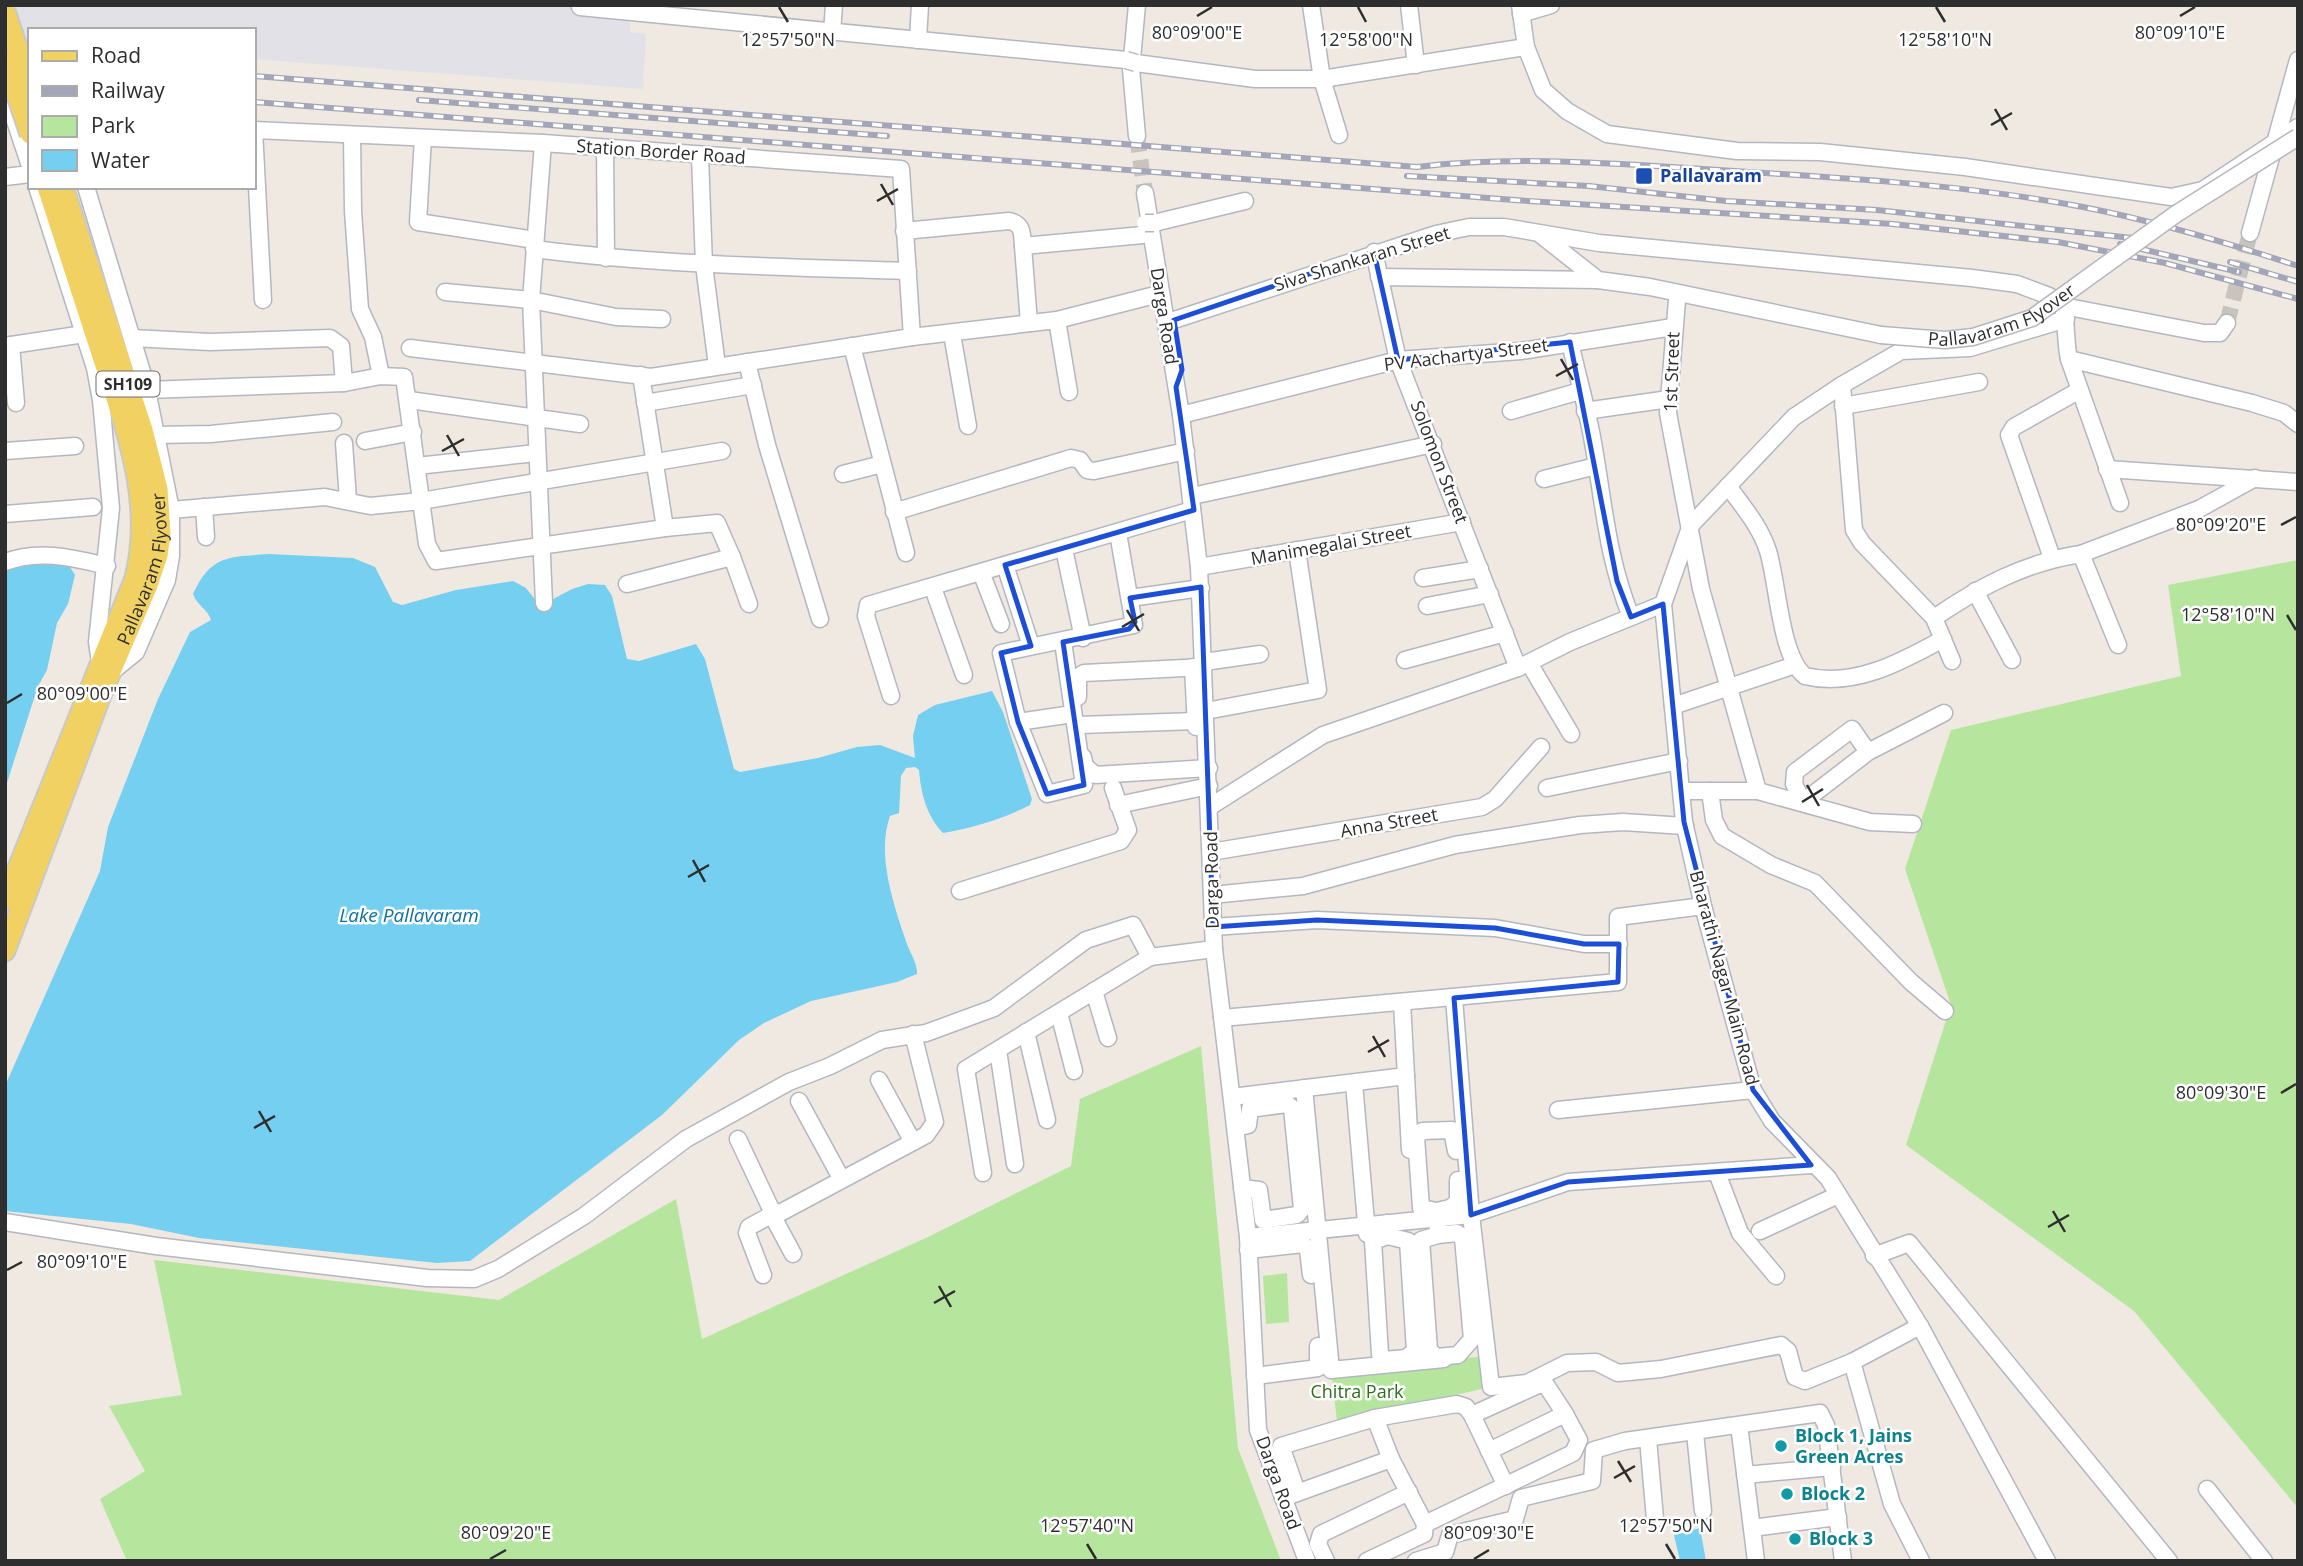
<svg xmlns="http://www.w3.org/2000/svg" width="2303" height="1566" font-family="'Open Sans',sans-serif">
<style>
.industrial{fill:#e3e1e8}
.green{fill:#b6e59e}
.water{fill:#75cff0}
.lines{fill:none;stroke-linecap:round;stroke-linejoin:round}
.minor-tunnel{stroke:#c8c4bd;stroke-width:16;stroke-dasharray:16 8;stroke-linecap:butt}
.minor-casing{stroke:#b4b7c1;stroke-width:19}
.major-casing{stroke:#c9c9c9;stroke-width:23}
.minor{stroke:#fff;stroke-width:16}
.major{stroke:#f2d163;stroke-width:19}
.rail-casing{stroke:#a3a6b8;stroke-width:6}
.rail{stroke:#fff;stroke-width:3.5;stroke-dasharray:10;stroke-linecap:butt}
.minor-bridge-casing{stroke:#b4b7c1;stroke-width:19;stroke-linecap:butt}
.major-bridge-casing{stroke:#c9c9c9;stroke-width:23;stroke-linecap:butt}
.minor-bridge{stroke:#fff;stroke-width:16}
.major-bridge{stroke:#f2d163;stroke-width:19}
.marked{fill:none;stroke:#1d4ed8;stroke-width:5;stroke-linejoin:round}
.ticks{fill:none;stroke:#2e2e2e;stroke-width:2.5}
.transit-dot{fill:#1a4fb4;stroke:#fff;stroke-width:2.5}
.culture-dot{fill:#0f9aa8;stroke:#fff;stroke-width:2.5}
.labels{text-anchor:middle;stroke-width:5;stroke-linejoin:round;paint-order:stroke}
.shield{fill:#fff;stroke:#6d6d6d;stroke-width:2}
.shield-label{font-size:16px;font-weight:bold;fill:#2e2e2e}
.street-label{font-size:18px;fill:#2e2e2e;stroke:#fff}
.transit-label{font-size:18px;font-weight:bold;fill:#164399;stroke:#fff;text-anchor:start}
.park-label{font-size:18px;fill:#2c6e1b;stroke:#fff}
.culture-label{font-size:18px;font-weight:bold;fill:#0d838f;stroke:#fff;text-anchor:start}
.water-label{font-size:19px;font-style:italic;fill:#0d6fa3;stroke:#fff}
.ticks-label{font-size:18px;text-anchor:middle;fill:#2e2e2e;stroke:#fff;stroke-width:5;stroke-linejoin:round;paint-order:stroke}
</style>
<rect width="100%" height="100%" fill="#efe9e1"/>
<path class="industrial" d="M13 5H629L630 32 646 34 643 89 254 59V30H30V42H26Z"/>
<g class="green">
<path d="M2298 560V1508L2134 1311 1906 1145 1951 1005 1905 869 1951 730 2181 676 2168 585Z"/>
<path d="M1201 1046 1238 1448 1281 1561H127L100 1499 145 1471 109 1406 182 1395 154 1260 499 1300 676 1199 702 1339 928 1237 1071 1166 1080 1099Z"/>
<path d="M1287 1273 1289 1322 1266 1324 1263 1276Z"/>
<path d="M1487 1356 1491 1387 1337 1421 1331 1370Z"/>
</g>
<g class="water">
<path d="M269 554 353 558 375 567 393 602 402 605 456 590 513 581 526 588 540 606 572 589 588 584 605 585 612 596 627 659 639 661 696 644 705 659 734 769 740 772 818 758 857 747 880 745 915 758 913 736 918 715 935 705 992 691 1003 712 1032 799 1030 805C1002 819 973 828 943 833 926 815 921 793 919 770L915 767 906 768 901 776 899 813 890 816C876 855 894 906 907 944 911 955 917 962 917 974L897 982 811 1001 764 1023 739 1040 662 1115 470 1261 437 1263 199 1238 131 1224 5 1211V1086L100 871 108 827 158 699 190 632 211 620C208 609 197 606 193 594 211 554 230 557 269 554Z"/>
<path d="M25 563H62L70 567 75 575 68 604 57 623 47 670 38 686 5 789V570Z"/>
<path d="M1700 1528 1706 1561H1680L1674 1535Z"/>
</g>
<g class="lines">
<g class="minor-tunnel">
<path d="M1137 136 1145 193"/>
<path d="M2227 323 2250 233"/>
</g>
<g class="minor-casing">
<g id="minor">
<path d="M1137 5 1131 69 1137 136"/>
<path d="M1311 5 1322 79 1339 135"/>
<path d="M1409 5 1416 65"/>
<path d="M1520 5 1526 47 1543 90 1567 111 1607 134 1737 151 1820 152 1965 167 2171 197 2203 190 2298 127"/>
<path d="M580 7 1126 60"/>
<path d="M1521 14 1551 5"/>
<path d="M832 32 834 5"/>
<path d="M918 40 920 5"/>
<path d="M1136 63 1255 79H1322L1526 47"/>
<path d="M10 106 30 166"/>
<path d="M352 135 353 211 360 309 373 337 381 376"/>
<path d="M423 138 418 222 535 240"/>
<path d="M543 143 531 300 544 603"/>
<path d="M605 148 606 258"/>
<path d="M700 156 704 265 717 366"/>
<path d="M5 177 30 174"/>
<path d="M37 187 95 368 101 400 111 508 97 642 100 662"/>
<path d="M86 187 146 385 171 510V556L167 580 136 652 115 669"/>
<path d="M1145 193 1181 415 1199 567 1214 949 1248 1237 1258 1430 1307 1561"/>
<path d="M1154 223 1245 201"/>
<path d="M904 231 1009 221C1023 224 1022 233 1023 246L1143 235"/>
<path d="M2250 233 2298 60"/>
<path d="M1541 235 1598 280 1650 287 1881 335"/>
<path d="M1023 246 1029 323"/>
<path d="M534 249C658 265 783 267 908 271"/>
<path d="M1374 252 1398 360 1518 668"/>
<path d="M1379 277 1598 280"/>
<path d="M445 292 531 300 616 317 662 319"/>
<path d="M263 300 254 130 543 143 901 169 912 337"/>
<path d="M1677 300 1668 413 1701 589 1758 791"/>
<path d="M2063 306 2204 333H2220L2227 323"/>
<path d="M1057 320 1069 392"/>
<path d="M1174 320 1436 234 1469 227H1504L1599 243 1972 278 2017 284 2049 296 2063 306C2067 324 2065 341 2069 359L2252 403 2284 413 2298 424"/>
<path d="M952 334 968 426"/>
<path d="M132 338 210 342 330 338 341 346 344 383"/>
<path d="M1570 342C1577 374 1586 405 1592 437 1604 502 1606 554 1631 617"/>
<path d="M11 345 16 403"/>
<path d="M5 346 84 334"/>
<path d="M852 346 906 553"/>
<path d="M410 348 651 377 912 337 1057 320 1151 296"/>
<path d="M2069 359 2120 503"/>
<path d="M747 362 767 445 820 619"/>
<path d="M1842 385 1854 530 1862 543 1934 618 1952 661"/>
<path d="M147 390 344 383 381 376 404 377 427 544 436 561 665 528"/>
<path d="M409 400 580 424"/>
<path d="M645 403 753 385"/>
<path d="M1843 406 1979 382"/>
<path d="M1511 411 1580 391"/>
<path d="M1585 411 1669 399"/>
<path d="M1181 415 1398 360 1521 351 1673 327"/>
<path d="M156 435 211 434 333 422"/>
<path d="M365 441 413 432"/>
<path d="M344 443 348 500"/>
<path d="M5 451 75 446"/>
<path d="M417 466 536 453"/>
<path d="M2107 469 2298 482"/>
<path d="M843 474 882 464"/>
<path d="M1544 479 1596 466"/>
<path d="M1728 486C1743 507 1760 526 1768 551 1778 583 1780 656 1805 676 1854 688 1901 662 1943 639"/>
<path d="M1192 496 1433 444"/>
<path d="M204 507 206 537"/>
<path d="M171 510 325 497 370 506 421 501 722 451"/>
<path d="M894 512 1071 458 1080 460 1087 470 1094 471 1186 451"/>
<path d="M5 514 93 507"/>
<path d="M1064 549 1083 638"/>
<path d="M2081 554 2199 509 2255 478"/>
<path d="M732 557 749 604"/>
<path d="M2052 558 2009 435 2014 427 2078 391"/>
<path d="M5 562C40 549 73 558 107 566"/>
<path d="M1005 565 1031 646"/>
<path d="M1199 567 1462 522"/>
<path d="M981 572 1001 624"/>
<path d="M1423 578 1480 569"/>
<path d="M627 584 732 557 717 523 665 528 641 375"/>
<path d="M933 588 964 675"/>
<path d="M1975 591 2012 660"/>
<path d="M1130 598 1201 588"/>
<path d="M1427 606 1490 594"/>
<path d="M1934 618C1979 587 2026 562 2081 554L2118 645"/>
<path d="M1063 642 1084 785 1047 794 1018 722 1001 653 1134 625 1118 533"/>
<path d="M1405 660 1505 633"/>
<path d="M1204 662 1260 654"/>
<path d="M1529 663 1571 734"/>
<path d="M1193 667 1196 727"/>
<path d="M891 696 866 616 868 605 1192 510"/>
<path d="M1078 697V677L1084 673 1204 667"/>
<path d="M1673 706 1795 665"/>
<path d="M1206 711 1318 690 1297 550"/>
<path d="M1018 722 1073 714"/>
<path d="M1079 725 1196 721"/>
<path d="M1868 752 1852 729 1795 772 1794 784 1803 802 1868 752 1944 713"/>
<path d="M1083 757 1085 766 1095 775 1209 768"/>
<path d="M1547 788 1679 761"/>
<path d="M1682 791H1758L1870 822 1913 824"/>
<path d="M1710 791 1714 820 1722 836 1771 865 1815 883 1911 982 1945 1011"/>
<path d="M1118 805 1209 786"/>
<path d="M1211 806 1323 735 1518 668 1570 642 1663 604"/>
<path d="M1211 852 1482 807 1495 799 1541 747"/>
<path d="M960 891 1121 841 1128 830 1113 788"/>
<path d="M1212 895 1303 886 1455 845 1580 825 1623 822 1685 826"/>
<path d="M1213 927 1317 920 1495 928 1584 944H1619"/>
<path d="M1094 991 1108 1038"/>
<path d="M1454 998 1471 1215 1491 1387 1527 1383 1567 1363 1596 1362 1618 1373 1661 1369 1781 1345 1788 1351 1795 1377 1805 1381 1852 1362 1920 1326"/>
<path d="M1402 1002 1406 1076"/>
<path d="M1059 1013 1074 1071"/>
<path d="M1222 1018 1618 982V917L1703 906"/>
<path d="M1026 1032 1047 1120"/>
<path d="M998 1050 1015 1164"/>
<path d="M879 1080 913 1142"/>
<path d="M1354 1083 1367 1234"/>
<path d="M1304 1088 1331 1370 1444 1359"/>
<path d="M1232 1097 1406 1076 1410 1150"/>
<path d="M799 1101 841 1178"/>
<path d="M1558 1110 1753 1090"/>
<path d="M1236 1128 1248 1125 1250 1109 1287 1104 1292 1108 1302 1209 1297 1215 1263 1220 1259 1190 1242 1188"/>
<path d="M738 1139 771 1209 778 1214 926 1135 935 1122 913 1034"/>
<path d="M983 1173 966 1069 1150 957"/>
<path d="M1717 1173 1740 1233 1776 1276"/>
<path d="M1437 1211 1421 1208 1416 1137 1422 1131 1452 1130 1456 1151"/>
<path d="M772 1215 793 1254"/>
<path d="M5 1222 156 1246 427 1278 474 1279 498 1269 584 1216 686 1139 789 1082 830 1066 882 1040 926 1033 994 1008 1086 940 1133 925 1150 957 1214 949"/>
<path d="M1387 1223 1388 1236 1408 1241 1415 1351 1406 1358 1384 1360 1380 1354 1373 1241 1388 1236"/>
<path d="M1760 1231 1838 1195"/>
<path d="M1438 1235 1421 1240 1429 1350 1436 1357 1458 1355 1472 1339 1463 1238 1457 1233 1438 1235 1437 1211 1450 1208 1458 1202V1180"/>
<path d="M1248 1237 1471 1215 1568 1182 1811 1165"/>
<path d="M1248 1250 1303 1244 1308 1250 1311 1275"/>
<path d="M1874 1256 1909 1243 2169 1561"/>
<path d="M763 1275 747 1233 749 1227 775 1213"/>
<path d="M1852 1362 1892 1504 1921 1561"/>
<path d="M1255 1376 1318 1368V1346"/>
<path d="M1472 1415 1538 1385H1546L1565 1414"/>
<path d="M1739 1425 1756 1561"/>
<path d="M1695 1433 1703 1511"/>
<path d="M1648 1439 1655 1519"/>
<path d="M1391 1459 1375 1418 1457 1404 1466 1407 1472 1415 1506 1486"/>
<path d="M1745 1475 1832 1467"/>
<path d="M2207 1489 2264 1561"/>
<path d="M1297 1492 1281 1446 1375 1418"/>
<path d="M1283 1498 1391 1459 1425 1524 1573 1453 1579 1440 1565 1414 1489 1451"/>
<path d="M1752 1528 1838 1517"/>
<path d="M1326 1561 1318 1544 1321 1534 1409 1492"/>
<path d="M1367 1561 1424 1534 1425 1524"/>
<path d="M1416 1561 1445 1552 1450 1535 1515 1519 1521 1498 1592 1481 1594 1450 1625 1441 1820 1413 1826 1425 1843 1561"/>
<path d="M2047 1561 1920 1326 1828 1178 1772 1121 1753 1090 1703 906 1684 822 1663 604 1691 525 1794 417 1842 385 1901 351 1970 348 2066 319"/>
</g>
</g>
<g class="major-casing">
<g id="major">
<path d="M5 900 135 578C155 499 124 424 100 350 82 296 65 241 47 187"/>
<path id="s1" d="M5 951 101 695 148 585 158 555 161 534 158 489 143 430 63 187"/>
</g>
</g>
<use href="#minor" class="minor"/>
<use href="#major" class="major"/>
<g class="rail-casing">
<g id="rail">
<path d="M5 56 30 58"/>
<path d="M5 67 30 69"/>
<path d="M254 76 1417 167C1518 155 1618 164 1719 170 1841 178 1963 184 2083 207 2155 221 2228 243 2298 266"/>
<path d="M5 83 30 85"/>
<path d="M419 100 887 136"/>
<path d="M254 102 1514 200 1893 224 2058 242 2165 263 2298 299"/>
<path d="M1407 176 1589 186 1726 201 1877 210 2132 238"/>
<path d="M2120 244 2239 272"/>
<path d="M2230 262 2298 282"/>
</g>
</g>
<use href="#rail" class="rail"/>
<g class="minor-bridge-casing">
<g id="minor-bridge">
<path d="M1126 60 1136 63"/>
<path d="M1145 223H1154"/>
<path id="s2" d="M1881 335 1945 340 1973 337 2032 318 2176 214 2298 137"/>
</g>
</g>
<g class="major-bridge-casing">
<g id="major-bridge">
<path d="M5 11 30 86"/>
<path d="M5 60 30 134"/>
</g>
</g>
<use href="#minor-bridge" class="minor-bridge"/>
<use href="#major-bridge" class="major-bridge"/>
</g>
<path class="marked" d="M1374 252 1398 360 1570 342 1617 581 1631 617 1663 604 1684 822 1753 1090 1811 1165 1568 1182 1471 1215 1454 998 1618 982 1619 944H1584L1495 928 1317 920 1213 927 1201 587 1130 598 1135 622 1129 629 1063 642 1084 785 1047 794 1018 722 1001 653 1031 646 1005 565 1194 510 1176 387 1182 370 1174 320Z"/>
<path class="ticks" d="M779 7 788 22M1358 7 1366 22M1936 7 1945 22M1197 16 1212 7M2180 16 2195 7M1995 109 2007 130M1991 125 2012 113M881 184 893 205M877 201 898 189M1561 359 1573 380M1556 376 1578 364M447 435 459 456M442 451 464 439M2281 525 2296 517M1127 610 1139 631M2287 615 2296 630M1122 627 1144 614M7 703 22 694M1807 785 1819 806M1802 802 1823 789M693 860 705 882M688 877 709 865M1373 1036 1385 1057M1368 1052 1389 1040M2281 1093 2296 1084M259 1111 271 1132M254 1128 275 1116M2053 1211 2065 1232M2048 1227 2069 1215M7 1270 22 1262M939 1286 951 1307M934 1303 955 1291M1618 1461 1631 1482M1614 1478 1635 1466M1087 1544 1096 1559M1666 1544 1675 1559M490 1559 506 1550M1474 1559 1489 1550"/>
<rect class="transit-dot" x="1635" y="167" width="18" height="18" rx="3.5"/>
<g class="culture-dot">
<circle cx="1781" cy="1446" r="7"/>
<circle cx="1787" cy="1494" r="7"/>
<circle cx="1795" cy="1539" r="7"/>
</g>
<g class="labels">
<rect class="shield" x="96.5" y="371.5" width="63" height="25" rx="5"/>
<g class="shield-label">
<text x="128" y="390">SH109</text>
</g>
<g class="street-label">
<text transform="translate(661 152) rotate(4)" y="6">Station Border Road</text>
<text transform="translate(1362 259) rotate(-17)" y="6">Siva Shankaran Street</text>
<text dy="6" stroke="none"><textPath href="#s2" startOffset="126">Pallavaram Flyover</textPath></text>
<text transform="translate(1164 316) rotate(81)" y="6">Darga Road</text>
<text transform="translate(1466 355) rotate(-7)" y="6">PV Aachartya Street</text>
<text transform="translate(1672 372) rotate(-88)" y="6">1st Street</text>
<text transform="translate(1439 462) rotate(69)" y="6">Solomon Street</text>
<text transform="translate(1331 545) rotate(-10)" y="6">Manimegalai Street</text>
<text dy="6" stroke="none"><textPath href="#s1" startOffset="408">Pallavaram Flyover</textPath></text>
<text transform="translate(1389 823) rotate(-10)" y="6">Anna Street</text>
<text transform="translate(1212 880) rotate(-91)" y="6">Darga Road</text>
<text transform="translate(1724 978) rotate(75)" y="6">Bharathi Nagar Main Road</text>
<text transform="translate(1278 1483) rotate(70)" y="6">Darga Road</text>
</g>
<g class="transit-label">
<text x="1660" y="182">Pallavaram</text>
</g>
<g class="park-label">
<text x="1357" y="1398">Chitra Park</text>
</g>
<g class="culture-label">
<text x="1795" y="1442">Block 1, Jains<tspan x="1795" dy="21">Green Acres</tspan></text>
<text x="1801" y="1500">Block 2</text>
<text x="1809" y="1545">Block 3</text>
</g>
<g class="water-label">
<text x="409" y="922">Lake Pallavaram</text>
</g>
</g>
<g class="ticks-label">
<text x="1197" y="39">80°09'00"E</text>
<text x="2180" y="39">80°09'10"E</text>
<text x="788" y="46">12°57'50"N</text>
<text x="1366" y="46">12°58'00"N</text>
<text x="1945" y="46">12°58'10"N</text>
<text x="2221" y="531">80°09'20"E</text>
<text x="2228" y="621">12°58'10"N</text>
<text x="82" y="700">80°09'00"E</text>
<text x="2221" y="1099">80°09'30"E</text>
<text x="82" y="1268">80°09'10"E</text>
<text x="1087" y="1532">12°57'40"N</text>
<text x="1666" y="1532">12°57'50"N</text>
<text x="506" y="1539">80°09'20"E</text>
<text x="1489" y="1539">80°09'30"E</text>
</g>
<rect width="2303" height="1566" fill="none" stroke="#2e2e2e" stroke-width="14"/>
<rect x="28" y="28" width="228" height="161" fill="#ffffff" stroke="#ababab" stroke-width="2"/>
<rect x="42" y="51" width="35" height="10" fill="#f2d163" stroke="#ababab" stroke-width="2"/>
<text x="91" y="63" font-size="21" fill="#2e2e2e">Road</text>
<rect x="42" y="86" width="35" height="10" fill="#a3a6b8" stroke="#ababab" stroke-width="2"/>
<text x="91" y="98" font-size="21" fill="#2e2e2e">Railway</text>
<rect x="42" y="116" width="35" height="21" fill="#b6e59e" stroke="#ababab" stroke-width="2"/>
<text x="91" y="133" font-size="21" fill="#2e2e2e">Park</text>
<rect x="42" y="150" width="35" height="21" fill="#75cff0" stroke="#ababab" stroke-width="2"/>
<text x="91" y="168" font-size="21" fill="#2e2e2e">Water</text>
</svg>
